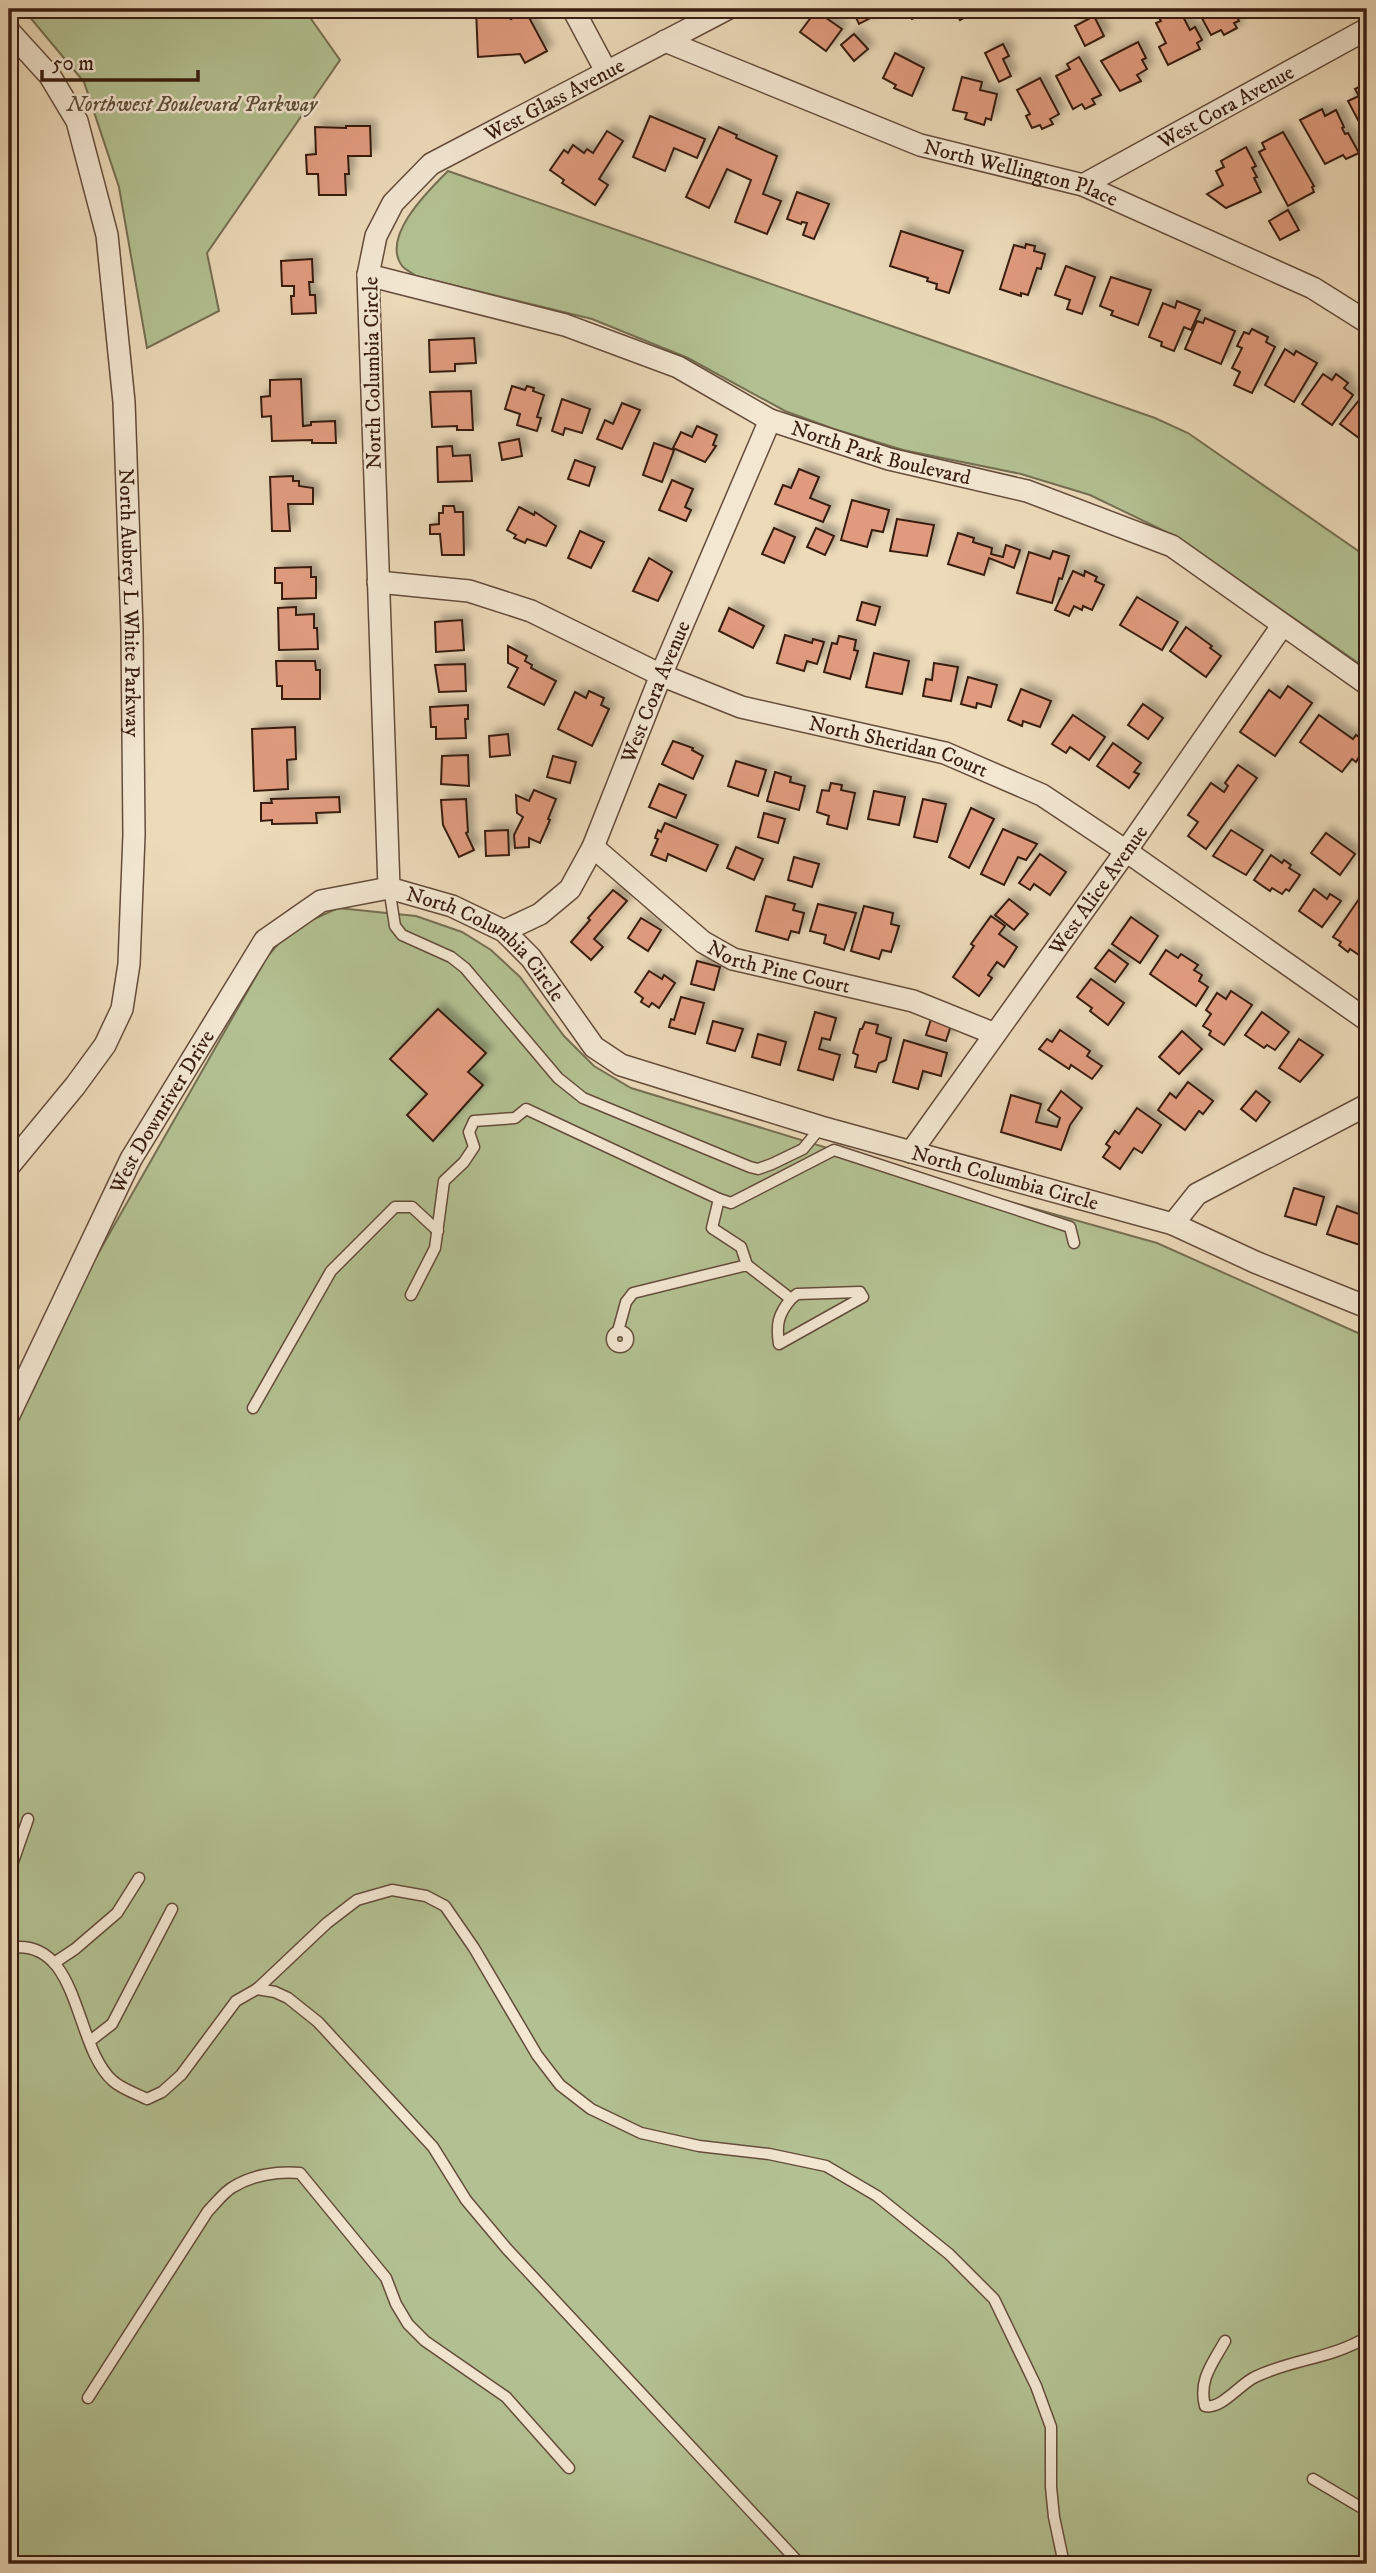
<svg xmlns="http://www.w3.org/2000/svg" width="1376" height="2573" font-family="'IM FELL DW Pica',serif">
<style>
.green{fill:#b3c192;stroke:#766f52;stroke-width:2}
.building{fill:#e09b7e;stroke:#381d11;stroke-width:2;filter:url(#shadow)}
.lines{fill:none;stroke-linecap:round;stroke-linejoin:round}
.service-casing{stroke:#654c3b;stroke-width:13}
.minor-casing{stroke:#654c3b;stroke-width:24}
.service{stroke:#f3e7d2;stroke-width:10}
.minor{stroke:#f3e7d2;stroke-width:21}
.labels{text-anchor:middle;stroke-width:5;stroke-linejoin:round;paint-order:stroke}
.street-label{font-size:21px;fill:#381d11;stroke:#f3e7d2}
.park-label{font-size:21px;font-style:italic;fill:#5d4e38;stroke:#f3e7d2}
</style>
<defs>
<filter id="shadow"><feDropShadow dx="6" dy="-6" stdDeviation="3.5" flood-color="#0004"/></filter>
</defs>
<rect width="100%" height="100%" fill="#ecdab9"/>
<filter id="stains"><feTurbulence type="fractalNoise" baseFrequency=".00286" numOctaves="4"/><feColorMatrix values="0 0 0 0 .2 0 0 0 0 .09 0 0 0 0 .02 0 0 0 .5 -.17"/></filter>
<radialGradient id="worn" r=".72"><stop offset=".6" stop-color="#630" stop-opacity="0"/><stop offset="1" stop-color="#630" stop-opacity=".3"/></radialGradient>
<g class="green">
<path d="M23 9H304L340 60 207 253 219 311 147 348 119 187 84 82Z"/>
<path d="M448 171 1155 418 1188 433 1367 557V669L1177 537 1090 495 1021 474 903 450 834 429 785 411 688 358 592 319 416 276C412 273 406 270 403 267 379 238 429 190 448 171Z"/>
<path d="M338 908 416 916 462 932 491 950 520 977 564 1036 594 1066 631 1088 932 1180 1157 1243 1367 1337V2564H9V1410L267 957 290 930Z"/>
</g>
<g class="building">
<path d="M476 9H507V17L511 19 525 10 547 51 525 63 520 54 478 57Z"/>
<path d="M852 9H885L886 10 859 24Z"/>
<path d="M906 9H931L912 19Z"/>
<path d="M954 9H970L972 13 960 20Z"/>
<path d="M1154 9H1179L1190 30 1195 27 1202 40 1197 43 1200 49 1168 65 1159 47 1166 43 1156 23 1161 21Z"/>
<path d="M1197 9H1233L1239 21 1234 23 1237 28 1224 35 1221 30 1211 35Z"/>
<path d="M1245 9H1275V10L1260 17 1257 12 1249 17Z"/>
<path d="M816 11 842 29 826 51 800 32Z"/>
<path d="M1094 16 1104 36 1085 46 1075 26Z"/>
<path d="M854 34 868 49 854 61 841 45Z"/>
<path d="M1138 42 1146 58 1142 60 1147 69 1137 75 1141 81 1120 91 1101 61Z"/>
<path d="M1003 44 1009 56 1003 59 1011 76 999 82 985 53Z"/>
<path d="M895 53 924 68 912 96 894 88 896 85 883 78Z"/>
<path d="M1079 57 1101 95 1092 99 1095 104 1085 109 1082 104 1073 109 1056 76 1070 69 1067 64Z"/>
<path d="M962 77 982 82 980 90 997 94 991 120 986 118 984 125 965 119 967 113 953 110Z"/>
<path d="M1040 78 1059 114 1050 119 1053 124 1042 129 1040 125 1032 128 1026 116 1030 114 1017 90Z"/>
<path d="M1367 83V137L1348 101 1359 96 1355 89Z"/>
<path d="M1322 109 1325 116 1336 110 1344 127 1342 128 1345 134 1348 133 1359 153 1346 159 1343 155 1325 164 1300 120Z"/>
<path d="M650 116 705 139 697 158 674 148 665 171 633 157Z"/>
<path d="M346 126H370L371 156H348L349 174H345L346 195H319L318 174H307L306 155 316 154 315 127 346 128Z"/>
<path d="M719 127 737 135 736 138 777 156 763 194 781 201 767 234 735 222 751 180 727 169 709 208 686 197Z"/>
<path d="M607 131 623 141 599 179 608 185 595 205 562 183 564 180 550 170 564 150 568 153 573 145 584 153 587 149 593 153Z"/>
<path d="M1283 132 1314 186 1312 187 1314 192 1288 206 1259 152 1265 149 1262 143Z"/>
<path d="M1246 147 1256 166 1252 168 1257 177 1254 178 1261 192 1226 208 1207 194 1223 185 1216 171 1224 167 1221 161Z"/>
<path d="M797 192 829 204 814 239 803 235 807 223 802 222 801 224 787 219Z"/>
<path d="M1288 210 1299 230 1280 240 1269 221Z"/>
<path d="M901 231 963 251 949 293 936 289 937 284 927 281 928 278 890 266Z"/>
<path d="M1026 244 1035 246 1034 251 1045 254 1041 269 1037 268 1028 295 1021 293V296L1000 289 1014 245 1025 248Z"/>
<path d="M312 259 313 282H309L310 295H315L316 313 292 314 291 296H294V286H282L281 261Z"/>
<path d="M1066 266 1095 277 1082 314 1067 309 1070 300 1055 295Z"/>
<path d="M1111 277 1151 290 1138 325 1111 315 1113 311 1100 306Z"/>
<path d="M1177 301 1200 310 1191 330 1184 327 1174 351 1161 346 1162 342 1149 337 1163 303 1175 308Z"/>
<path d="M1205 318 1235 331 1221 364 1185 349 1197 321 1203 323Z"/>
<path d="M1252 329 1268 337 1266 342 1275 347 1252 393 1234 385 1240 372 1232 368 1242 348 1237 346 1244 332 1249 334Z"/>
<path d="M474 338 476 363 455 364V371L430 372 429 340Z"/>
<path d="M1285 349 1294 355 1296 351 1317 363 1294 402 1265 385Z"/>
<path d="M1323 374 1332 380 1336 374 1348 383 1344 388 1353 395 1332 425 1302 404Z"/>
<path d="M301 379 303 426 311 425V422L335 421 336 443H312V440L272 441 271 416 262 417 261 397 270 396V380Z"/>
<path d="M512 386 525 390 527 386 534 388 533 391 544 395 537 417 541 418 537 431 517 425 520 414 505 409Z"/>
<path d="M471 391 473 430H457V426L432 427 430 392Z"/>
<path d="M562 399 590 409 582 433 565 428 563 435 552 431Z"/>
<path d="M1360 399 1367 404V444L1340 424Z"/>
<path d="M622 403 640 410 622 449 597 439 605 420 613 424Z"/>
<path d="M697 426 717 435 713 445 716 446 705 462 673 448 681 432 692 437Z"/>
<path d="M519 439 522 456 502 460 499 443Z"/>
<path d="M654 443 674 450 662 482 643 475Z"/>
<path d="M452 446 453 456 470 455 472 481 438 482 437 447Z"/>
<path d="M575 460 595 467 589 486 568 479Z"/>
<path d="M799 469 819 477 810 498 830 506 823 522 775 504 783 485 791 488Z"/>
<path d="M293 476V481H299V486L313 488V504H288L290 531H272L270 477Z"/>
<path d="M672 480 693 489 685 507 691 510 686 521 659 510Z"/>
<path d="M852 500 889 510 883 532 872 530 867 547 841 540Z"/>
<path d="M443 506H454L455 512H463L464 555H442L440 534H430V525L439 524V513H443Z"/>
<path d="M519 507 534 515 535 512 556 526 546 546 527 539 525 543 514 538 516 535 507 530Z"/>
<path d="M897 519 934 525 927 556 890 551Z"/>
<path d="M774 528 795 537 784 563 762 554Z"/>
<path d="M816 528 834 536 825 555 807 547Z"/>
<path d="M580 531 604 542 591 568 568 558Z"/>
<path d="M958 533 974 538 973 542 992 548 991 554 1003 557 1006 545 1020 550 1014 568 989 558 984 575 948 564Z"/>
<path d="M1053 551 1069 556 1062 579 1059 578 1052 603 1017 593 1029 552 1050 559Z"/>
<path d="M649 558 672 572 658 601 633 591Z"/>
<path d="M311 567V577H316V598L282 599V583H275V568Z"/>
<path d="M1073 571 1084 576 1085 571 1097 577 1095 581 1104 585 1092 610 1083 606 1082 610 1074 606 1069 616 1055 610Z"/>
<path d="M1137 597 1178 622 1162 650 1120 625Z"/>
<path d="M862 602 880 607 875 625 857 620Z"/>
<path d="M296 607V615L314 614V628H317L318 649 279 650 278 608Z"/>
<path d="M729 608 764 626 753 648 719 631Z"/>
<path d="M462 620 464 650 436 652 435 622Z"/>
<path d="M1186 627 1212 646 1210 648 1221 656 1206 677 1170 651Z"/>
<path d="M785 635 812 643 813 639 824 642 817 664 807 661 804 671 777 663Z"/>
<path d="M839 636 856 640 854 650 858 651 850 679 824 672 832 643 837 644Z"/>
<path d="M508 646 527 656 525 661 532 665 531 668 556 681 544 705 508 687 518 668 508 663Z"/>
<path d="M874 653 909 661 902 694 866 687Z"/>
<path d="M276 661H315L316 670H320V699H282V686H277Z"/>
<path d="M934 663 958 667 951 701 923 696 926 679 932 680Z"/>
<path d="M465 664 466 691 439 692 435 665Z"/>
<path d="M968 677 997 685 991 707 977 703 976 708 961 704Z"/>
<path d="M1288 686 1312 703 1275 756 1240 732 1269 690 1280 698Z"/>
<path d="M1021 689 1051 701 1040 727 1023 721 1022 726 1008 720Z"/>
<path d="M589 691 604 698 601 705 609 709 592 746 558 729 575 692 586 698Z"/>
<path d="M1143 704 1163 718 1148 739 1128 725Z"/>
<path d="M468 705V719H465L466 738 436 739V727H431L430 707Z"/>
<path d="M1073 715 1105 737 1089 760 1070 747 1066 753 1052 744Z"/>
<path d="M1319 715 1353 739 1356 735 1367 743 1356 762 1352 759 1342 772 1300 742Z"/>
<path d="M295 727 296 759 287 760 288 789 254 791 252 729Z"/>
<path d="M508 734 510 755 490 757 489 736Z"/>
<path d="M673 741 693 748 692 750 703 756 693 779 662 764Z"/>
<path d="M1113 743 1141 763 1134 772 1139 774 1129 788 1097 766Z"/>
<path d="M468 755 469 786 441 784 442 756Z"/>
<path d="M553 756 576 762 570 783 547 777Z"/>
<path d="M736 761 766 770 758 796 728 786Z"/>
<path d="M1238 765 1257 778 1206 849 1188 836 1198 822 1188 815 1211 783 1224 792 1228 786 1225 783Z"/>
<path d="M775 772 791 777 790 782 805 786 799 810 767 801Z"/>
<path d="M831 783 842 785 841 790 855 793 847 829 827 824 829 816 817 812 822 790 829 791Z"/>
<path d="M659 784 686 795 676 818 649 807Z"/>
<path d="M534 790 556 799 548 819 550 820 540 843 529 838V847L515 848 514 835 523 817 517 813 516 795 529 801Z"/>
<path d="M874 791 905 797 899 825 868 819Z"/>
<path d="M339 797 340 812 316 813 317 823 272 824V820L261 821V803H272L271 799Z"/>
<path d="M466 799 468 832 466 833 474 850 459 857 443 825 441 800Z"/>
<path d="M923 799 946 804 937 842 914 837Z"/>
<path d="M971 808 994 819 969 868 949 857Z"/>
<path d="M764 813 785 819 778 843 758 837Z"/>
<path d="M665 823 718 845 706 871 668 854 666 861 651 855 658 839 655 838 658 830 661 832Z"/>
<path d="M1003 829 1037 844 1026 860 1018 857 1004 885 981 874Z"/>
<path d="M508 830 509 855 486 856 485 831Z"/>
<path d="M1231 830 1263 850 1246 875 1213 856Z"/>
<path d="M1326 833 1355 854 1340 875 1311 853Z"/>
<path d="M1367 842V856L1360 852Z"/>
<path d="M736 847 763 859 754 880 727 868Z"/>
<path d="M1040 854 1066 872 1050 895 1034 884 1030 890 1019 883Z"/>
<path d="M1271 855 1282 863 1284 860 1291 865 1289 868 1300 875 1289 891 1286 889 1282 894 1272 888 1270 891 1254 880Z"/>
<path d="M794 857 819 864 812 887 788 880Z"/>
<path d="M1314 889 1327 899 1330 894 1341 901 1322 927 1299 911Z"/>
<path d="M613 890 627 901 594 939 603 947 591 960 571 942 590 920 588 918Z"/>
<path d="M766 896 795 904 793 910 804 913 799 933 791 931 788 940 756 931Z"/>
<path d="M1009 899 1028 914 1014 930 995 915Z"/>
<path d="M1359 899 1367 904V943L1359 955 1350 949 1348 952 1339 945 1341 942 1333 937Z"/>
<path d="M818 904 856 913 844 950 824 943 826 935 810 931Z"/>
<path d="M864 906 893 913 891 924 899 926 891 952 882 950 879 959 851 951Z"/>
<path d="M991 916 1005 926 999 934 1017 947 1004 967 997 962 988 975 992 978 979 996 953 977 974 946 971 944Z"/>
<path d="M1131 917 1158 936 1140 963 1112 944Z"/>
<path d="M641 918 661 930 648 951 628 938Z"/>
<path d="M1109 950 1128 964 1115 982 1095 968Z"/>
<path d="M1166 950 1178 958 1181 954 1198 965 1194 970 1202 975 1199 981 1208 987 1196 1006 1150 974Z"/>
<path d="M697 961 720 967 714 990 691 984Z"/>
<path d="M649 971 662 979 664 975 675 983 659 1008 652 1003 649 1007 641 1002 643 998 635 992Z"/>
<path d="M1091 979 1124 1003 1108 1025 1090 1011 1092 1008 1077 997Z"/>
<path d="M1231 991 1252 1005 1224 1045 1209 1035 1211 1031 1203 1026 1211 1014 1206 1010 1217 993 1226 999Z"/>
<path d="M681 997 704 1003 695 1034 669 1027 671 1019 674 1020Z"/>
<path d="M438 1009 486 1053 468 1072 483 1085 433 1141 407 1115 427 1094 390 1059Z"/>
<path d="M815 1012 836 1018 830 1040 822 1038 819 1049 840 1055 833 1080 798 1070Z"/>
<path d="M1262 1012 1289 1032 1275 1050 1267 1045 1264 1048 1245 1035Z"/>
<path d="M931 1019 951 1025 946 1041 926 1035Z"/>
<path d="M713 1021 743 1029 735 1051 707 1043Z"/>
<path d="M865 1022 878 1025 876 1033 891 1038 886 1060 879 1063 876 1072 855 1067 858 1055 853 1053 860 1029H862Z"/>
<path d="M1060 1030 1090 1051 1087 1056 1102 1066 1092 1079 1071 1065 1069 1069 1039 1049 1047 1039 1052 1042Z"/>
<path d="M1182 1031 1202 1049 1179 1074 1159 1057Z"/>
<path d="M758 1034 786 1042 780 1065 752 1057Z"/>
<path d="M1299 1039 1323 1055 1300 1082 1279 1068Z"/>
<path d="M904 1040 947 1053 941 1076 923 1071 918 1089 893 1082Z"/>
<path d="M1188 1082 1213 1101 1203 1114 1199 1111 1185 1130 1158 1110 1170 1093 1176 1098Z"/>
<path d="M1061 1091 1082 1108 1070 1125 1061 1150 1001 1132 1011 1095 1041 1104 1036 1122 1057 1127 1060 1118 1048 1110Z"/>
<path d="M1256 1091 1270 1102 1256 1121 1241 1109Z"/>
<path d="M1137 1108 1161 1125 1142 1153 1134 1148 1120 1169 1103 1157 1110 1147 1106 1144 1115 1131 1119 1134Z"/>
<path d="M1294 1188 1324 1197 1316 1225 1285 1216Z"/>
<path d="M1337 1206 1367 1217V1224L1360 1245 1327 1234Z"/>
</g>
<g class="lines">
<g class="service-casing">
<g id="service">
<path d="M389 888 395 926 402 935 451 957 465 968 558 1078 583 1098 750 1167 758 1169 772 1164 803 1149 821 1127"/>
<path d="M719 1199 731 1203 834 1150 1070 1227 1074 1243"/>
<path d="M411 1295 435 1248 444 1181 464 1162 474 1147 469 1132 474 1121 515 1118 526 1109 719 1199 712 1228 741 1247 747 1265"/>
<path d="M618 1331 626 1302 633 1293 747 1265 791 1299C778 1314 776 1325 779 1344L863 1297 860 1292 797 1294 791 1299"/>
<circle cx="620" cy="1339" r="8"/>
<path d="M253 1408 331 1271 395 1207H412L438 1231"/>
<path d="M9 1873 28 1819"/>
<path d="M9 1948C81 1936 73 2046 113 2081 122 2089 137 2094 147 2099L162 2092 181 2075 236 2001 257 1989"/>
<path d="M54 1963 75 1949 117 1913 139 1878"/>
<path d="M90 2041 112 2024 172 1909"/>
<path d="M1225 2341C1213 2363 1198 2380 1205 2406 1221 2410 1240 2384 1255 2377 1292 2359 1331 2359 1367 2337"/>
<path d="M88 2398 208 2211C216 2203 224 2192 233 2187 252 2175 278 2171 300 2173L386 2278 396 2304 408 2324 425 2341 506 2397 569 2468"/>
<path d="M1313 2479 1367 2511"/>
<path d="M800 2564 507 2249 466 2200 433 2147 318 2022 288 1998 275 1992 257 1989 327 1923 357 1900 392 1890 426 1896 445 1906 474 1948 537 2055 560 2085 591 2109 641 2133 699 2146 769 2154 826 2166 877 2196 949 2254 994 2299 1036 2386 1051 2427V2487L1054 2517 1064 2564"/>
</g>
</g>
<g class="minor-casing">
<g id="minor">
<path d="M573 9 606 71"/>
<path id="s1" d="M9 31 50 76 77 121 107 235 124 402 132 629 134 835 129 964 122 1009 105 1045 75 1086 9 1166"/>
<path id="s2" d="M665 41 920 145 1083 185 1313 288 1367 322"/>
<path id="s3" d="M1083 185 1367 29"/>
<path id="s4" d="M368 275 565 325 678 367 770 420 889 459 1027 491 1172 546 1367 684"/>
<path id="s5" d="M378 582 469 591 531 611 661 675 741 707 945 753 1042 795 1126 851 1367 1020"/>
<path id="s6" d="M593 847 703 942 733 959 913 1001 995 1034"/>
<path id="s7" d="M389 888 368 275 376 236 393 203 431 164 727 9"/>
<path id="s8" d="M504 931 540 914 570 889 593 847 661 675 770 420"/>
<path id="s9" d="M911 1152 1126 851 1282 626"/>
<path d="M1173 1224 1197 1194 1367 1105"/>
<path id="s10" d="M9 1415 131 1159 265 940 321 901 389 888 452 906 504 931 531 958 594 1047 621 1065 821 1127 1173 1224 1255 1262 1367 1307"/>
</g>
</g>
<use href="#service" class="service"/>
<use href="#minor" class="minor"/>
</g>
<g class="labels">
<g class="street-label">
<text dy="7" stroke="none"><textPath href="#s7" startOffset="884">West Glass Avenue</textPath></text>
<text dy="7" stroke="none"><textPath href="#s3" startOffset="163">West Cora Avenue</textPath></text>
<text dy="7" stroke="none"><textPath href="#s2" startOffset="380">North Wellington Place</textPath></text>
<text transform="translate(372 373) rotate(-91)" y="7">North Columbia Circle</text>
<text dy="7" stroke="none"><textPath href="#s4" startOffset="546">North Park Boulevard</textPath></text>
<text dy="7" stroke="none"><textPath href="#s1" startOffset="600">North Aubrey L White Parkway</textPath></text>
<text dy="7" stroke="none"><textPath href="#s8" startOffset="294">West Cora Avenue</textPath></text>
<text dy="7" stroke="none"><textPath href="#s5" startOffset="550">North Sheridan Court</textPath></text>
<text dy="7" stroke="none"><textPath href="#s9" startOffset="322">West Alice Avenue</textPath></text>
<text dy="7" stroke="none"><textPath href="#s10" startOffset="793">North Columbia Circle</textPath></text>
<text dy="7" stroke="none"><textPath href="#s6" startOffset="226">North Pine Court</textPath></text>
<text dy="7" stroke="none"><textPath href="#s10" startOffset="340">West Downriver Drive</textPath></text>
<text dy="7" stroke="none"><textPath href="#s10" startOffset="1381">North Columbia Circle</textPath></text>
</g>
<g class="park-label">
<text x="192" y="111">Northwest Boulevard Parkway</text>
</g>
</g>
<rect width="1376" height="2573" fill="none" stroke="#ecdab9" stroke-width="35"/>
<rect x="10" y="10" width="1355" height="2552" fill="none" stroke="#381d11" stroke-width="3.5"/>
<rect x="18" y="18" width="1341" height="2538" fill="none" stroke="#381d11" stroke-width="2"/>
<path d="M42 70v10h156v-10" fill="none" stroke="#381d11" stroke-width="3.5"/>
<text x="52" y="70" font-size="21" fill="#381d11" stroke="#f3e7d2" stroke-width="5" paint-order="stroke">50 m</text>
<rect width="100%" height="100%" filter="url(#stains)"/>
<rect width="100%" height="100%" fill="url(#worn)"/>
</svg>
